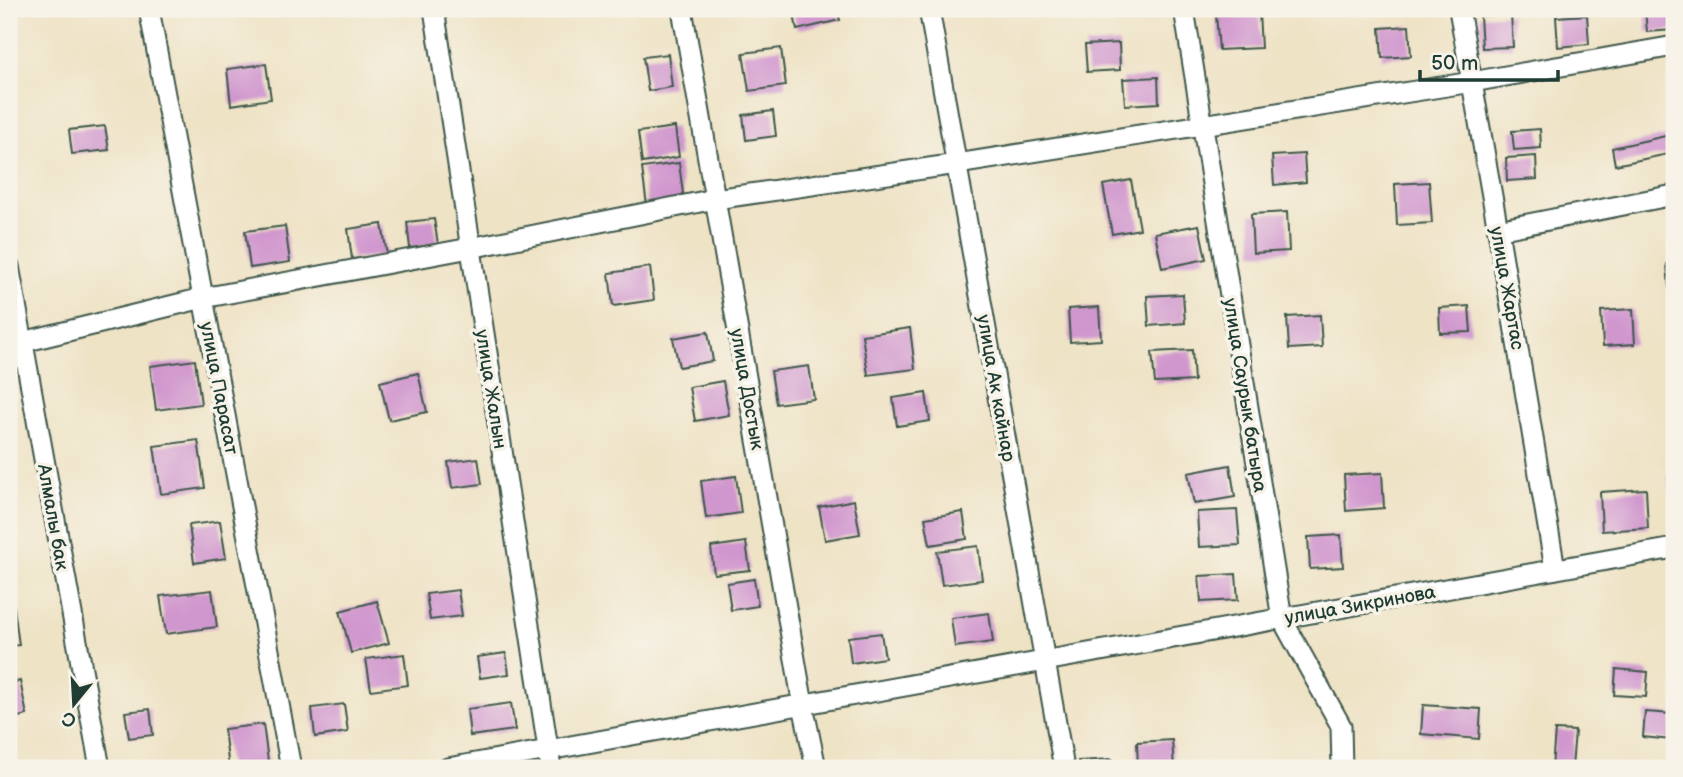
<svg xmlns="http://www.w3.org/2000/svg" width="1683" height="777" font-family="'Balsamiq Sans',sans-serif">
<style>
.building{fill:#d096ce}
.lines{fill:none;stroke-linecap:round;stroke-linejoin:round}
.minor-casing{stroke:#3e564a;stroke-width:23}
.minor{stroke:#fff;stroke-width:19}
.labels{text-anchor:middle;stroke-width:7;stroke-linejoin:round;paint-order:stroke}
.street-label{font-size:19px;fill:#1f3d34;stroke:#f7f3e8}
</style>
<rect width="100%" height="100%" fill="#f7f3e8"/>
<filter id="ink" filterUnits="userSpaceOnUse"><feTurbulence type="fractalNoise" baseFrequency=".0143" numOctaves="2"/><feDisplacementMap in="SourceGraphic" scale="14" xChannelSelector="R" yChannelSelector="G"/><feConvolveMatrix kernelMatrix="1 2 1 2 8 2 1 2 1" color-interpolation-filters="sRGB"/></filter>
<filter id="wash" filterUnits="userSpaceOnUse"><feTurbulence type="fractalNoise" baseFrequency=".00686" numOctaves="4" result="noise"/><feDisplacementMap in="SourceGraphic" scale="28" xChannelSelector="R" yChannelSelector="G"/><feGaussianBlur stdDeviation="1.57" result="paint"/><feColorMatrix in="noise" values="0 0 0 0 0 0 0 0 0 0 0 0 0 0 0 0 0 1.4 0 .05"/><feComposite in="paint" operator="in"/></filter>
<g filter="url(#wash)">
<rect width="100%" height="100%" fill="#efe3c6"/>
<g id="blocks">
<g class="building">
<path d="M793 9H837L840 20 797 30Z"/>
<path d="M1645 9H1674V30L1647 32Z"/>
<path d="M1259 12 1261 48 1219 50 1216 15Z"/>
<path d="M1511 14 1513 47 1482 48 1480 16Z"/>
<path d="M1587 15 1589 44 1558 47 1556 17Z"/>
<path d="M1409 26 1411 56 1382 58 1380 28Z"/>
<path d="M1119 43 1120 70 1087 72 1085 45Z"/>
<path d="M781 48 786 86 749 91 743 53Z"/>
<path d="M668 54 672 87 648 91 643 57Z"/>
<path d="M266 64 271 99 231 105 227 69Z"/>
<path d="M1158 77 1159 103 1125 105 1123 79Z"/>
<path d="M773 111 776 136 746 140 743 115Z"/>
<path d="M105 126 109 150 72 154 69 130Z"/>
<path d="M675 127 679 157 642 163 638 132Z"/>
<path d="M1540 129 1541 148 1514 150 1512 131Z"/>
<path d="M1670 135 1673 153 1615 165 1612 148Z"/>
<path d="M1304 154 1306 182 1274 185 1272 156Z"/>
<path d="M1536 156 1537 179 1507 181 1506 158Z"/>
<path d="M679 163 684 201 647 206 642 168Z"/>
<path d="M1131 180 1140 229 1112 234 1103 185Z"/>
<path d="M1429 182 1432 223 1397 225 1395 184Z"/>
<path d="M1287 212 1289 251 1253 253 1251 214Z"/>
<path d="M434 219 438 244 410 248 407 222Z"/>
<path d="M382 224 387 255 352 259 348 229Z"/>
<path d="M1199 225 1206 259 1162 268 1155 233Z"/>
<path d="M285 226 290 262 250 268 245 231Z"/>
<path d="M1674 263V288H1669L1667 264Z"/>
<path d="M650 267 654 300 613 306 609 273Z"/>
<path d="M1183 294 1185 323 1149 326 1147 296Z"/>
<path d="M1469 306 1471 332 1440 333 1439 308Z"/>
<path d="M1099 307 1101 340 1070 342 1068 309Z"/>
<path d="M1633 309 1635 344 1603 346 1601 311Z"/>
<path d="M1320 315 1322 347 1289 349 1287 317Z"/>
<path d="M910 328 915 369 868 375 862 335Z"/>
<path d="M708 332 713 361 679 367 673 338Z"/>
<path d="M1192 350 1194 381 1155 383 1152 352Z"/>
<path d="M195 360 201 404 156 410 150 366Z"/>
<path d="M809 366 814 399 776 404 771 371Z"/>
<path d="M418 373 427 412 389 420 380 382Z"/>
<path d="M723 381 729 415 695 421 689 387Z"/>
<path d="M926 393 930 421 897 426 893 398Z"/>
<path d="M198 440 205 488 161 494 154 446Z"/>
<path d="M478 458 482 484 452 488 448 462Z"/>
<path d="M1230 465 1235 497 1194 504 1188 473Z"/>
<path d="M1382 473 1384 508 1346 511 1344 475Z"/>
<path d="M736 476 741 513 706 518 701 481Z"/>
<path d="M1674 476V507H1673L1668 477Z"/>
<path d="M1646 489 1648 528 1602 531 1600 492Z"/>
<path d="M854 500 860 534 825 540 819 507Z"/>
<path d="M1237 510 1240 545 1199 547 1197 512Z"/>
<path d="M963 512 967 539 930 545 925 518Z"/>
<path d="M220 521 226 558 194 563 189 525Z"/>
<path d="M1341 535 1343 567 1310 569 1308 537Z"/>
<path d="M746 542 750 570 714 574 711 547Z"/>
<path d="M978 546 982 580 942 585 937 551Z"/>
<path d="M1236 574 1238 600 1201 602 1199 576Z"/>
<path d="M754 579 758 606 731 610 727 583Z"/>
<path d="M212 590 217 627 166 634 160 596Z"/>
<path d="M458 590 462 616 430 620 426 594Z"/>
<path d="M377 601 389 643 351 653 340 611Z"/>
<path d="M14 607 19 645 9 646V608Z"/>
<path d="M989 613 993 642 955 647 951 618Z"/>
<path d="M881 633 885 658 851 663 848 637Z"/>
<path d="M506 653 509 674 480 678 477 657Z"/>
<path d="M404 654 408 685 371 690 366 659Z"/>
<path d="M1616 669 1648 672 1646 697 1614 695Z"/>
<path d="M20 681 27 715 9 719V684Z"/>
<path d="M511 703 515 730 470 736 467 709Z"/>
<path d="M344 704 348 732 315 737 312 708Z"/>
<path d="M1423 705 1481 709 1479 739 1421 734Z"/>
<path d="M150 709 153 735 129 738 125 712Z"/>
<path d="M1645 712 1673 714 1671 740 1643 737Z"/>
<path d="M263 724 269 768H229L224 729Z"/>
<path d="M1555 730 1575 731 1572 768H1552Z"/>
<path d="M1172 740 1174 768H1138L1137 742Z"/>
<path d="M1112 759 1113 768H1079L1078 761Z"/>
</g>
</g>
</g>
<g filter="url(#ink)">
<use href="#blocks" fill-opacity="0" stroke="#3e564a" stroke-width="2"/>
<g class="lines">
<g class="minor-casing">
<g id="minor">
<path d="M149 9 291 768"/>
<path d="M434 9 551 768"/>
<path d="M682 9 803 705 816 768"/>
<path d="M929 9 1064 768"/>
<path d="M1184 9 1282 619 1341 726 1342 768"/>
<path d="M1459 9 1498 230 1555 569"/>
<path d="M1498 230 1674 195"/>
<path d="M9 266 100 768"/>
<path d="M9 344 23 342 203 298 470 248 715 199 957 164 1472 82 1674 46"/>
<path d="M448 768 1674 548"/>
</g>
</g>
<use href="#minor" class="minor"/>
</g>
</g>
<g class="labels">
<g class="street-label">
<text transform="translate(1508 288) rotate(80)" y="7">улица Жартас</text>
<text transform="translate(220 388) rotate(79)" y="7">улица Парасат</text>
<text transform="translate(997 388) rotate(80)" y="7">улица Ак кайнар</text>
<text transform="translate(492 389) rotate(81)" y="7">улица Жалын</text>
<text transform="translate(748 389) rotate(80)" y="7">улица Достык</text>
<text transform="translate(1246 395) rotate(81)" y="7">улица Саурык батыра</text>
<text transform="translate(54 517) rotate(80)" y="7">Алмалы бак</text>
<text transform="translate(1360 604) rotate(-10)" y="7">улица Зикринова</text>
</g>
</g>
<rect width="1683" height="777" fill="none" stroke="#f7f3e8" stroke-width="35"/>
<g transform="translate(74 704) rotate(198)" stroke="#f7f3e8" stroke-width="5" paint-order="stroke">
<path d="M0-5L12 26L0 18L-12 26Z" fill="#1f3d34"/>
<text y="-10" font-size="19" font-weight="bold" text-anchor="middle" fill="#1f3d34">С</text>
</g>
<path d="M1420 70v10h138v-10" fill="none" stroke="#1f3d34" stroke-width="3.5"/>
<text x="1431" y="70" font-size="21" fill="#1f3d34" stroke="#f7f3e8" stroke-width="5" paint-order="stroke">50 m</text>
</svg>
